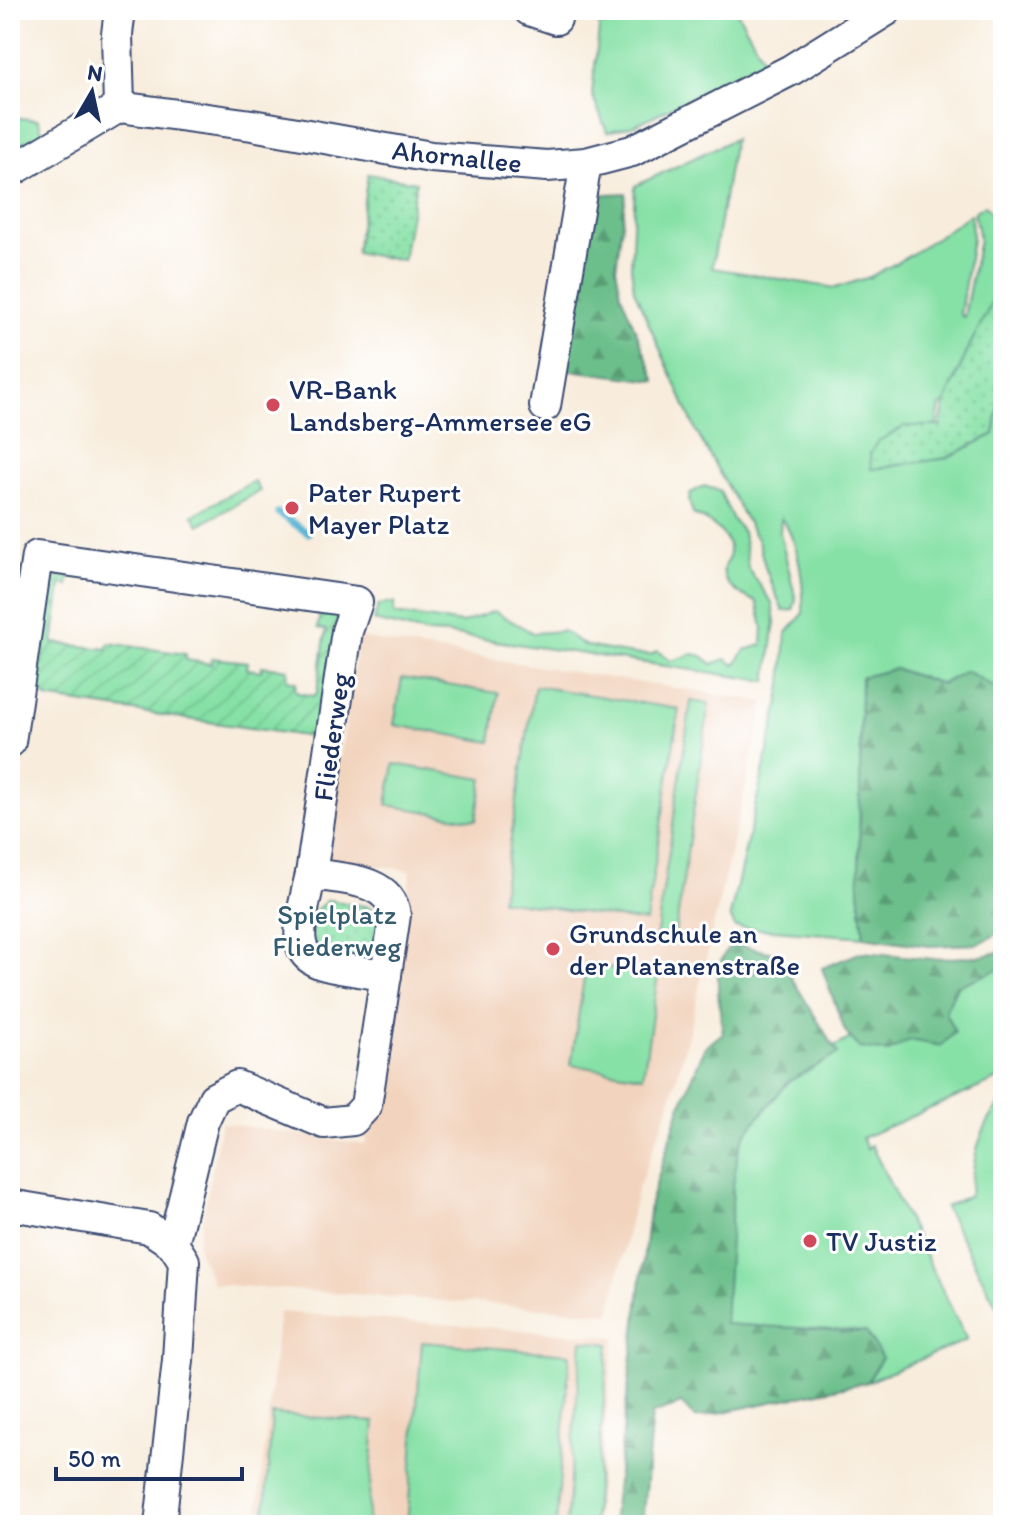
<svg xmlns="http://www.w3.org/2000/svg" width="1013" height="1535" font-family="Itim,sans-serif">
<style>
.built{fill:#f2d4be}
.grass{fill:#86e1a6;stroke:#508882;stroke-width:2}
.forest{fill:url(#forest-firs);stroke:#447774;stroke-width:2}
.park{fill:url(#park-dots);stroke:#508882;stroke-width:2}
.garden{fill:url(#garden-furrows);stroke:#508882;stroke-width:2}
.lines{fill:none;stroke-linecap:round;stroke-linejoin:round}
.stream{stroke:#52b2d1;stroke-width:7}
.minor-casing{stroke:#3c4c71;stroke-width:34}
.minor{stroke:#fff;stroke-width:30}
.poi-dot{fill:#d1495b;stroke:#fff;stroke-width:3}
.labels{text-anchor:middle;stroke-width:6;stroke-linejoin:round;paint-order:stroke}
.street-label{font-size:28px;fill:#1b2f5e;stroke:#fff}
.poi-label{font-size:28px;fill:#1b2f5e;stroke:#fff;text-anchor:start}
.park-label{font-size:28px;fill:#365c70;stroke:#fff}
</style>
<defs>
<pattern id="forest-firs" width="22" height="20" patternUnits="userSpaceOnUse" patternTransform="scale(2)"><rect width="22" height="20" fill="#6cbf8b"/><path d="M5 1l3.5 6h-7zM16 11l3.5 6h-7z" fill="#589c75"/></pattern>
<pattern id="park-dots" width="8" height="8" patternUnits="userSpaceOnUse" patternTransform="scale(2)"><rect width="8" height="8" fill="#86e1a6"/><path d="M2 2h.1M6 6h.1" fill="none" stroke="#73c191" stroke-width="1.8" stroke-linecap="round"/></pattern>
<pattern id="garden-furrows" width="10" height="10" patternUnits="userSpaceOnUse" patternTransform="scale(2)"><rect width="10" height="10" fill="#86e1a6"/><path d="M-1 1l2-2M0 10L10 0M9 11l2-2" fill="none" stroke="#73c191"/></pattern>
</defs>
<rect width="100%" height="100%" fill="#fff"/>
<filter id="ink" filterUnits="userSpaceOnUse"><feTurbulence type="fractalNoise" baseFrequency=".0125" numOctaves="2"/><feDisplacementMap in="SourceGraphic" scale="16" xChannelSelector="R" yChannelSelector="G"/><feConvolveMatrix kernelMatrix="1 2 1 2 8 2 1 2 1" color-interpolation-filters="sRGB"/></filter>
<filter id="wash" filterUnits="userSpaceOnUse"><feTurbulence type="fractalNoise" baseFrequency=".006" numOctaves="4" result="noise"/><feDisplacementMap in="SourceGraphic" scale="32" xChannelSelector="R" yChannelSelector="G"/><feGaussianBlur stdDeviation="1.8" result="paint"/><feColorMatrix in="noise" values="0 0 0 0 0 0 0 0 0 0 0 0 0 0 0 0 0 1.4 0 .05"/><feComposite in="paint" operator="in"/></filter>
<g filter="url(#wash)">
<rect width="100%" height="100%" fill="#f8eddd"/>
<g class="built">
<path d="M358 638 765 702 690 1028 668 1109 637 1191 610 1313 213 1284 197 1247 221 1123 365 1144 411 871 325 857Z"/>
<path d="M279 1312 615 1337 595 1525H256Z"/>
</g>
<g class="grass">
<path d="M601 10H736L765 61 635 125 607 132 592 94Z"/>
<path d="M10 117 38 120 43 133 10 149Z"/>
<path d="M734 139 712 268 835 288 870 277 909 256 971 214 972 239 960 315 964 317 979 239 974 212 985 205 998 223 997 293 970 345 945 403 940 406 936 428 904 427 872 469 947 458 994 434 1003 379V692L966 671 942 684 895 669 861 677 859 889 864 937 735 927 730 916 777 712 782 685 786 634 803 614C804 584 800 543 781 518L780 533 796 600 793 610 783 611 766 570 758 541 697 433 634 290 631 267 635 186Z"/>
<path d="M254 481 260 491 199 525 193 515Z"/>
<path d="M704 486 720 491 733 520 743 532 748 568 772 603 775 622 767 681 448 634 425 633 374 621 378 605 394 603V614L463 623 494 611 533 633 563 631 584 645 597 648 633 654 651 655 657 651 671 661 693 654 702 656 712 664 726 659 735 665 745 650 762 645 763 627 757 602C743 596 720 586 724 567 726 558 728 565 729 555 731 533 710 522 693 514L689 500 691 493Z"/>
<path d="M402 678 498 693 491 742 394 725Z"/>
<path d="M535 686 679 709 646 922 501 900Z"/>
<path d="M691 701 709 704 674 942 656 939Z"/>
<path d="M394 764 483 779 476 820 387 805Z"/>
<path d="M1003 961V1077L862 1138 867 1149 871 1145 967 1340 867 1382 882 1358 695 1359 726 1145 785 1073 941 990Z"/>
<path d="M586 964 658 975 643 1076 571 1065Z"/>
<path d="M1003 1101V1318L945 1207 970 1195C974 1157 977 1131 1003 1101Z"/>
<path d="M582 1341 609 1344 593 1525H566Z"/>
<path d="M422 1342 570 1354 556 1525H407Z"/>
<path d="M272 1414 375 1422 367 1525H264Z"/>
</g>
<g class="forest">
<path d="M626 193 616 268 621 294 656 381 560 369 590 195Z"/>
<path d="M895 669 942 684 966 671 1003 692V931L978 944 929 946 864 937 859 889 861 677Z"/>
<path d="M733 944 777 954 838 1054 788 1082 745 1134 738 1152 733 1186 725 1324 866 1332 882 1358 867 1382 695 1418 682 1404 652 1414 642 1525H612L650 1203 680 1107 705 1047 723 1033C720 1006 709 963 733 944Z"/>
<path d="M1003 951 1002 968 957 986 945 1012 955 1032 941 1046 910 1040 889 1052 859 1048 845 1031 822 968 862 952 933 959 982 956Z"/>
</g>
<g class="park">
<path d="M368 174 416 182 403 260 356 253Z"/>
<path d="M998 223H1003V379L994 434 947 458 871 469 870 454 877 442 905 426H940L945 403 970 345 997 293Z"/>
<path d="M328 900 371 907 384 925 380 949 362 963 320 956 307 939 311 914Z"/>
</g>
<path class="garden" d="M71 566 68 585 61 584 53 643 107 649 109 643 186 654V660L211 664 212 658 248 662 247 669 261 671 262 666 288 669 287 680 296 682 295 690 298 693 313 696 317 693 326 630 318 628 321 602 338 614 322 729 311 737 46 698 38 687 54 579Z"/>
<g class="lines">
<path class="stream" d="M278 513 308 533"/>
</g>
</g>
<g filter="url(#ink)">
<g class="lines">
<g class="minor-casing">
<g id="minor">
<path d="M529 10 556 19"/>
<path d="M119 107 117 34 120 10"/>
<path d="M10 172 119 107 252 125 431 157 547 166 586 163 632 151 791 70 887 10"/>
<path d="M545 406 586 163"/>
<path d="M10 742 37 556 357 602 347 631 311 874C340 879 391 878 395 915L366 1106 353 1120 324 1123 237 1086 214 1098 203 1122 173 1244"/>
<path d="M311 874C288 968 297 962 386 975"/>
<path d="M10 1205 149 1228 173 1244 184 1261 178 1360 160 1525"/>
</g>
</g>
<use href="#minor" class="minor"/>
</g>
</g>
<g class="poi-dot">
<circle cx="273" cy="405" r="8"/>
<circle cx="292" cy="508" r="8"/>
<circle cx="553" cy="949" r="8"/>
<circle cx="810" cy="1241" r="8"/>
</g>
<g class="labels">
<g class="street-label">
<text transform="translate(457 156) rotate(6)" y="10">Ahornallee</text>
<text transform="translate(331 737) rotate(-82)" y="10">Fliederweg</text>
</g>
<g class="poi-label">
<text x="289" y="399">VR-Bank<tspan x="289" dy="32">Landsberg-Ammersee eG</tspan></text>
<text x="308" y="502">Pater Rupert<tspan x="308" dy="32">Mayer Platz</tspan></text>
<text x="569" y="943">Grundschule an<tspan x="569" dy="32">der Platanenstraße</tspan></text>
<text x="826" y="1251">TV Justiz</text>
</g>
<g class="park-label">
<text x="337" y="924">Spielplatz<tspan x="337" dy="32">Fliederweg</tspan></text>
</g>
</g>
<rect width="1013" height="1535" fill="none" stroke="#fff" stroke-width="40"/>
<g transform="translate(92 92) rotate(9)" stroke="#ffffff" stroke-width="6" paint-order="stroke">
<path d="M0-6L14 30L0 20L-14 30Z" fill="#1b2f5e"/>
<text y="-12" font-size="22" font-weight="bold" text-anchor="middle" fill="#1b2f5e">N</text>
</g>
<path d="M56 1467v12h186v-12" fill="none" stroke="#1b2f5e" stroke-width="4"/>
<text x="68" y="1467" font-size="24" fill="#1b2f5e" stroke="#ffffff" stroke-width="6" paint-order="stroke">50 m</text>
</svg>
